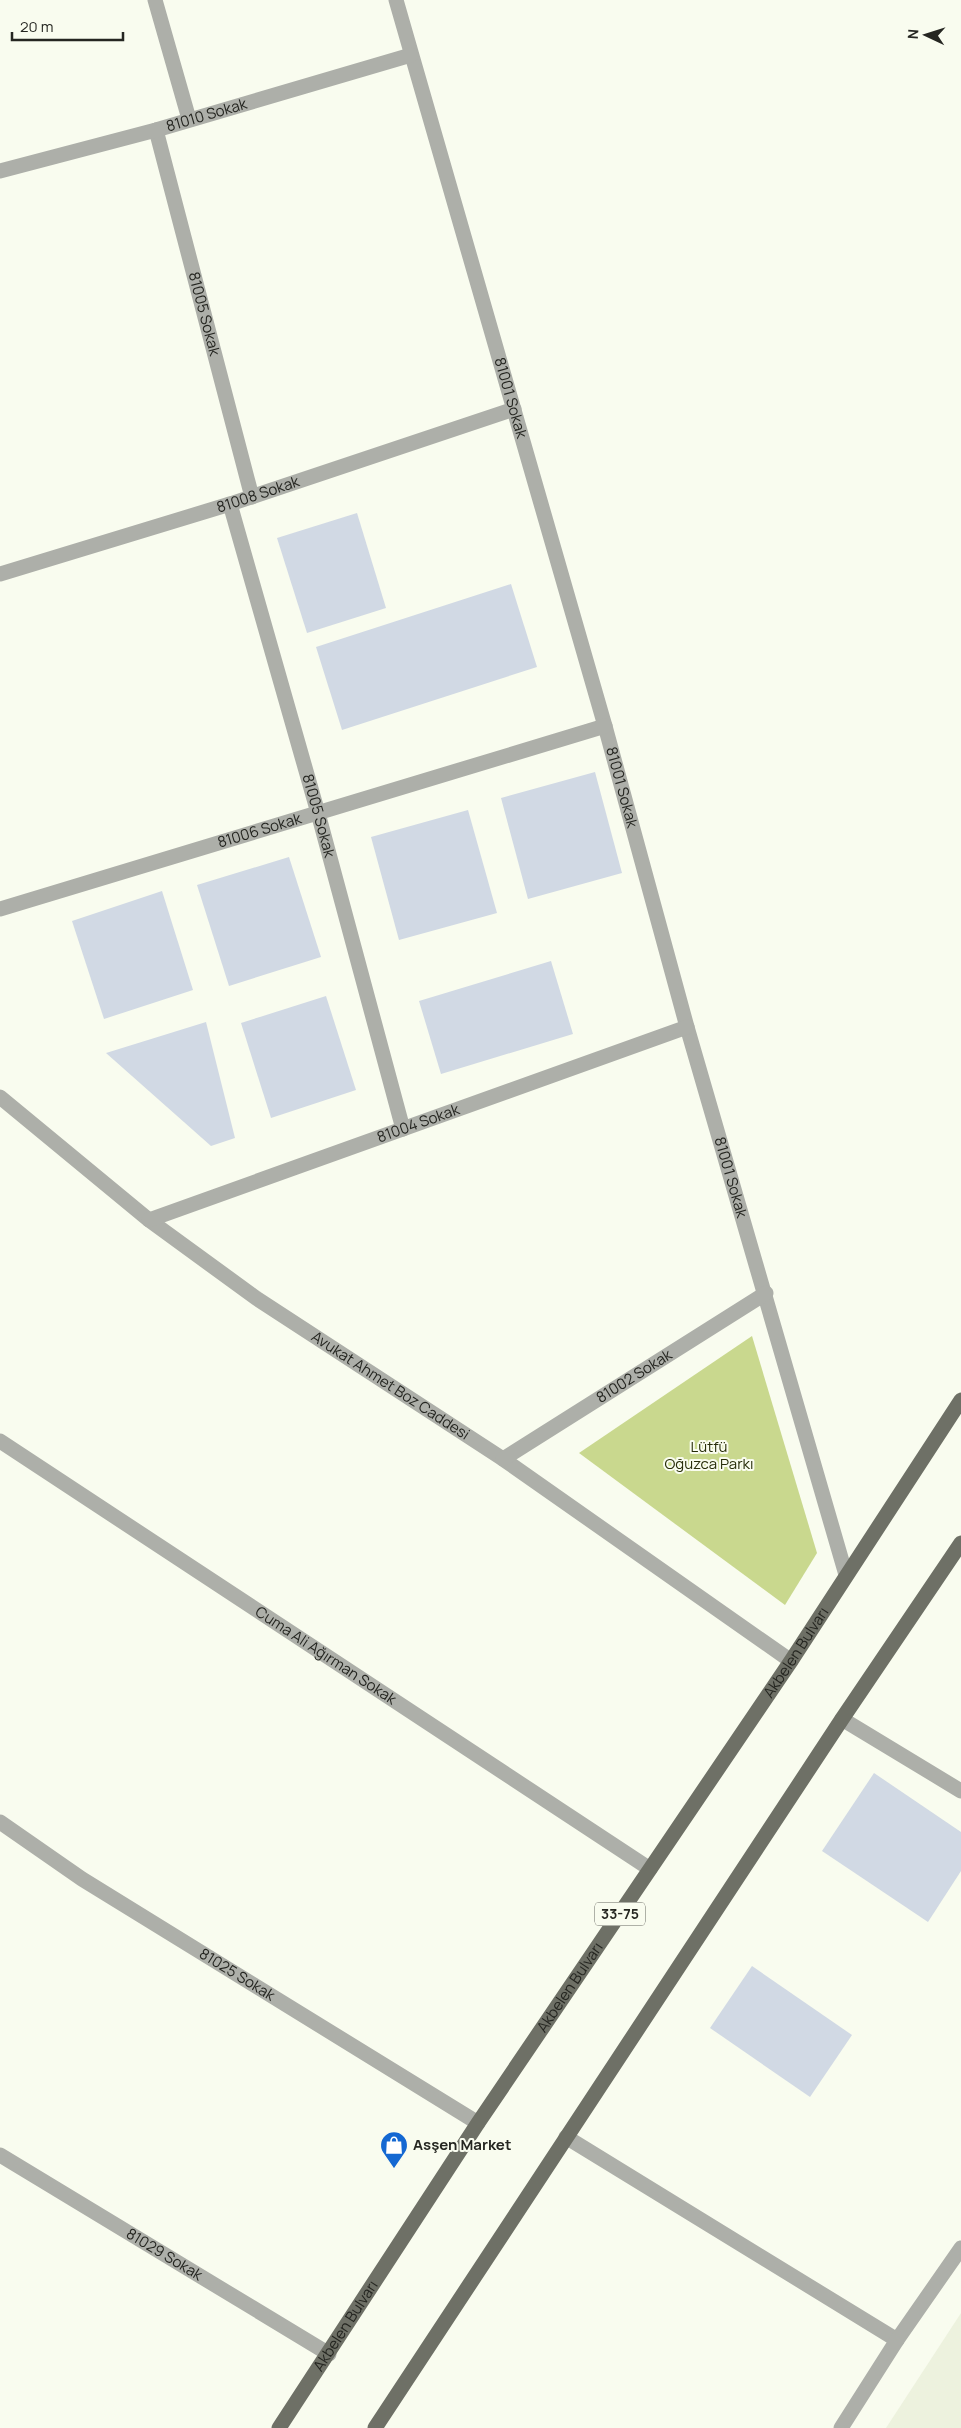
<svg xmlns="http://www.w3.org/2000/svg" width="961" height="2428" font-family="Manrope,sans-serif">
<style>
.built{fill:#edf2de}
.green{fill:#c9d88e}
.building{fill:#d1d9e4}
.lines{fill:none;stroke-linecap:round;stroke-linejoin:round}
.minor{stroke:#adafa9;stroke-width:15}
.major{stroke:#6e7066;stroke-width:15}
.labels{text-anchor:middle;stroke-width:4;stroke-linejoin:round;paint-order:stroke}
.shield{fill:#f9fcef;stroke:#65665f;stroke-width:1}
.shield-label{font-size:14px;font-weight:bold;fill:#252621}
.street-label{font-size:15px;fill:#252621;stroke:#f9fcef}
.park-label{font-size:15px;fill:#272d09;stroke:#f9fcef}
.poi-label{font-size:15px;font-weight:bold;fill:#252621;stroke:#f9fcef;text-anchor:start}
</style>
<rect width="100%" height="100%" fill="#f9fcef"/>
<path class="built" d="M961 2313V2428H886Z"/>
<path class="green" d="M752 1336 817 1553 785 1605 579 1453Z"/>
<g class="building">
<path d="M357 513 386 608 307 633 277 538Z"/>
<path d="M511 584 537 667 342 730 316 647Z"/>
<path d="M595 772 622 873 528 899 501 798Z"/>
<path d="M468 810 497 913 399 940 371 837Z"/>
<path d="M289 857 321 957 229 986 197 885Z"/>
<path d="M162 891 193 990 104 1019 72 921Z"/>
<path d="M551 961 573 1034 441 1074 419 1001Z"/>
<path d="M326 996 356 1090 271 1118 241 1023Z"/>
<path d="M206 1022 235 1138 211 1146 106 1053Z"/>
<path d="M874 1773 961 1832V1871L928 1922 822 1851Z"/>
<path d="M752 1966 852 2035 810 2097 710 2028Z"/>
</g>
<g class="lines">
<g class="minor">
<path d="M155 0 189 119"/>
<path id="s1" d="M396 0 605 726 687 1027 846 1575"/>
<path id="s2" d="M156 130 252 497"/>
<path id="s3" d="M0 171 156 130 411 55"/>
<path id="s4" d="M230 504 318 813 403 1129"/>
<path id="s5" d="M0 574 230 504 514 409"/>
<path id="s6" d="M0 909 605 726"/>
<path id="s7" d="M0 1097 149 1220 256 1298 503 1459 791 1661"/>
<path id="s8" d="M149 1220 687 1027"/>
<path id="s9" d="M0 1441 650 1869"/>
<path id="s10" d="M503 1459 766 1293"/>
<path d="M842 1719 961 1791"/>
<path id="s11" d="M0 1822 82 1879 478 2123"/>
<path d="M566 2137 897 2340"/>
<path id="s12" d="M0 2155 329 2354"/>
<path d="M841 2428 897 2340 961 2248"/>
</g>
<g class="major">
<path id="s13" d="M279 2428 478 2123 791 1661 961 1400"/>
<path d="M375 2428 842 1719 961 1543"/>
</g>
</g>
<defs>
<g id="shop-pin" transform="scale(1.4375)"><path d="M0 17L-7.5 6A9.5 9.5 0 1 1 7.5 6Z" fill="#1468d2" stroke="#f9fcef"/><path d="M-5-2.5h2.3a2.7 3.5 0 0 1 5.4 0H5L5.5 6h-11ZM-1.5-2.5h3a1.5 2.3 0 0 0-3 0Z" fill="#fff"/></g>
</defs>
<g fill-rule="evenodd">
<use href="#shop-pin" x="394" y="2145"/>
</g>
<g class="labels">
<rect class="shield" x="595" y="1902.5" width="50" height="23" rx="4"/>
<g class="shield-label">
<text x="620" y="1919">33-75</text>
</g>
<g class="street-label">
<text dy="5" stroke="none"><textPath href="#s3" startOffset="214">81010 Sokak</textPath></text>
<text dy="5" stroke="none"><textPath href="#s2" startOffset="190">81005 Sokak</textPath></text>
<text dy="5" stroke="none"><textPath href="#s1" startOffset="414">81001 Sokak</textPath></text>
<text dy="5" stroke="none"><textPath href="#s5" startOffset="270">81008 Sokak</textPath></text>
<text dy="5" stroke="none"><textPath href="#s1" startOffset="819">81001 Sokak</textPath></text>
<text dy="5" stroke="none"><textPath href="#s4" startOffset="324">81005 Sokak</textPath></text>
<text dy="5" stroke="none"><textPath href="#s6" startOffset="271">81006 Sokak</textPath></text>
<text dy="5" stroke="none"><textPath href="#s8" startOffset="286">81004 Sokak</textPath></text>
<text dy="5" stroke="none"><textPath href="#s1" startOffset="1224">81001 Sokak</textPath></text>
<text dy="5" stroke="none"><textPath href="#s10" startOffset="155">81002 Sokak</textPath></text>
<text dy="5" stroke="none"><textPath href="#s7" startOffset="486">Avukat Ahmet Boz Caddesi</textPath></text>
<text dy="5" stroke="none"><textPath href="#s13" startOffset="932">Akbelen Bulvarı</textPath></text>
<text dy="5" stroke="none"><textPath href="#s9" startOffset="390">Cuma Ali Ağırman Sokak</textPath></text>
<text dy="5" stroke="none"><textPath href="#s11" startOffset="282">81025 Sokak</textPath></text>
<text dy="5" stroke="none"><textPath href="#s13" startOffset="528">Akbelen Bulvarı</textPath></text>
<text dy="5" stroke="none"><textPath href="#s12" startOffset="192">81029 Sokak</textPath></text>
<text dy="5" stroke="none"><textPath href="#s13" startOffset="122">Akbelen Bulvarı</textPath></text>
</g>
<g class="park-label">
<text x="709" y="1452">Lütfü<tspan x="709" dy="17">Oğuzca Parkı</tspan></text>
</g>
<g class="poi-label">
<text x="413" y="2150">Asşen Market</text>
</g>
</g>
<g transform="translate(926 35) rotate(274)" stroke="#f9fcef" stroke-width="4" paint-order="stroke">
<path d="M0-4L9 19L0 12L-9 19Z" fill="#252621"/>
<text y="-8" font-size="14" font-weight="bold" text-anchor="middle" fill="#252621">N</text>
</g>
<path d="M12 32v8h111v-8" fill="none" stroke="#252621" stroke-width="2.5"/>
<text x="20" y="32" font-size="15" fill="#252621" stroke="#f9fcef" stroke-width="4" paint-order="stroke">20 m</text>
</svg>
